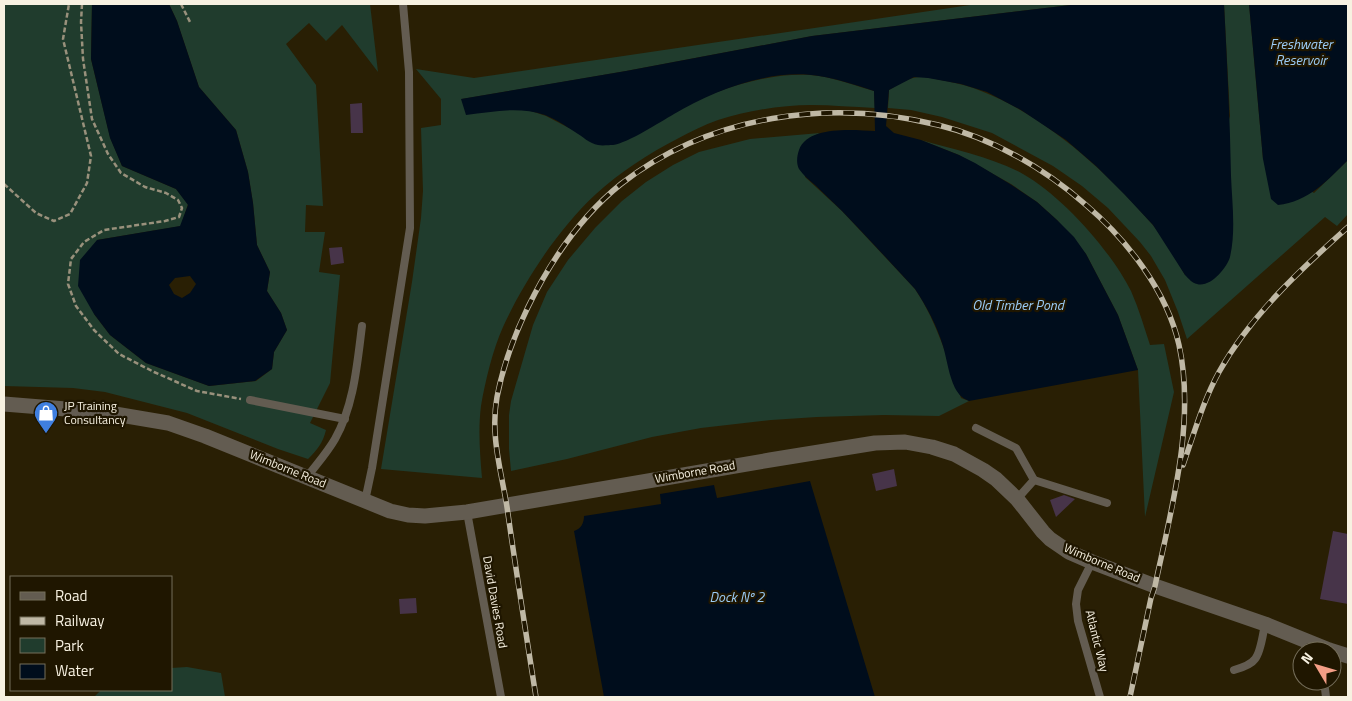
<svg xmlns="http://www.w3.org/2000/svg" width="1352" height="701" font-family="'Titillium Web',sans-serif">
<style>
.green{fill:#203c2d}
.water{fill:#000d1c;fill-rule:evenodd}
.building{fill:#473449}
.lines{fill:none;stroke-linecap:round;stroke-linejoin:round}
.path{stroke:#99917c;stroke-width:2.5;stroke-dasharray:5 2.5;stroke-linecap:butt}
.lane{stroke:#635c51;stroke-width:8}
.street{stroke:#635c51;stroke-width:15}
.rail-casing{stroke:#bfb8a5;stroke-width:5.5}
.rail{stroke:#1f1600;stroke-width:4;stroke-dasharray:11;stroke-linecap:butt}
.labels{text-anchor:middle;stroke-width:4.5;stroke-linejoin:round;paint-order:stroke}
.poi-label{font-size:12px;fill:#f7f1e1;stroke:#1f1600;text-anchor:start}
.street-label{font-size:12px;fill:#f7f1e1;stroke:#1f1600}
.water-label{font-size:14px;font-style:italic;fill:#9bccf6;stroke:#1f1600}
</style>
<rect width="100%" height="100%" fill="#291f04"/>
<g class="green">
<path d="M4 4H92L91 59 110 137 122 166 176 189 188 204 181 226 97 240 94 314 110 335 146 363 209 386 256 381 272 369 274 352 287 330 281 313 267 291 270 272 257 245 253 203 248 172 236 130 199 87 177 21 169 4H370L378 72 342 25 326 41 309 23 286 44 316 85 323 206 306 205 305 232H325L319 272 340 275 330 383 310 423 326 430C323 443 317 450 308 459L278 449 187 413 105 392 73 388 4 386Z"/>
<path d="M977 4H1079L812 36 626 71 462 99 513 109 528 110 546 116 567 127 616 144C642 133 665 117 690 104 725 86 779 70 819 76 838 79 856 86 874 91L875 108C853 107 832 105 811 105 781 105 746 111 718 120 704 125 690 132 677 139 648 154 620 172 596 194 559 228 524 281 503 327 493 349 485 382 481 406 478 430 480 454 482 478L381 469 412 282 421 218 423 191 421 128 441 125V99L416 69 474 78Z"/>
<path d="M1224 4H1249L1263 159 1314 193 1348 160V214L1337 226 1325 217 1187 339 1178 312 1165 280 1151 256 1140 242 1108 208 1082 186 1053 166 992 133 942 117 911 110 888 108 889 90C896 86 904 80 913 78 923 75 936 79 946 81 1024 95 1102 166 1152 224 1165 239 1175 258 1185 275L1230 116Z"/>
<path d="M820 133 809 138 805 177 842 211 915 289C937 322 948 360 961 398L969 401 939 416 884 415 817 417 771 420 701 428 652 437 567 459 511 471 509 449V415L511 401 533 325 547 292 568 260 595 228 622 201 646 182 673 165 699 152 750 139Z"/>
<path d="M921 140C955 150 992 157 1023 174 1062 196 1111 251 1131 291 1139 309 1144 327 1150 345L1164 344 1174 392 1145 517 1138 370 1118 315 1086 254 1057 220 1037 202 1011 184 959 155Z"/>
<path d="M187 667 221 673 225 697H94L101 690H171V668Z"/>
</g>
<g class="water">
<path d="M92 4H169L177 21 199 87 236 130 248 172 253 203 257 245 270 272 267 291 281 313 287 330 274 352 272 369 255 381 209 386 146 363 110 335 94 314 78 286 80 260 97 240 180 226 188 205 176 189 122 166 110 138 91 59ZM190 276 196 284 190 293 182 298 174 294 169 285 175 278Z"/>
<path d="M1079 4H1224C1227 61 1230 119 1231 176 1232 202 1236 231 1230 257 1227 268 1210 288 1197 284 1192 283 1189 279 1185 275L1153 225 1125 195 1096 166 1066 140 1021 110 987 92 961 84 928 78 914 77 889 90 886 126 894 133 921 140 959 155 975 163 1010 184 1037 202 1057 220 1074 237 1086 254 1118 315 1138 370 969 401C962 398 959 395 955 388 949 376 947 360 943 346 937 326 927 307 915 289 891 263 867 237 842 211 833 202 824 194 815 185 809 180 803 175 799 169 796 163 797 156 799 150 808 125 854 130 875 131L874 91C856 85 838 79 819 76 772 68 714 90 674 114 660 122 628 143 613 145 609 145 602 146 598 145 590 144 582 136 575 132 566 126 555 119 545 115 518 106 493 112 466 115L461 99 626 71 812 36Z"/>
<path d="M1249 4H1348V160C1328 180 1308 202 1278 205L1271 199 1263 159Z"/>
<path d="M810 481 875 697H604L574 531C581 529 584 523 584 516L661 504 660 494 714 485 717 498Z"/>
</g>
<g class="building">
<path d="M362 103 363 133H351L350 104Z"/>
<path d="M342 247 344 263 331 265 329 248Z"/>
<path d="M894 469 897 486 876 491 872 474Z"/>
<path d="M1064 495 1075 499 1056 517 1050 500Z"/>
<path d="M1333 531 1348 534V604L1320 599Z"/>
<path d="M416 598 417 613 400 614 399 599Z"/>
</g>
<g class="lines">
<g class="path">
<path d="M82 4 81 22 83 59 92 119 108 154 121 173 145 187 166 193 178 200 182 208 179 217 165 221 104 230 84 242 71 259 68 284 76 306 94 330 119 354 154 372 197 391 241 399"/>
<path d="M181 4 190 22"/>
<path d="M4 184 36 213 54 221 70 214 87 183 91 156 63 39 69 4"/>
</g>
<g class="lane">
<path d="M250 400 345 419"/>
<path d="M976 428 1016 448 1034 480"/>
<path d="M307 477C316 465 327 453 335 439 354 405 357 365 362 326"/>
<path d="M1017 499 1034 480 1107 503"/>
<path d="M365 501 372 468 410 228 409 72 403 4"/>
<path d="M467 512 501 697"/>
<path d="M1092 562 1078 590 1076 604 1078 621 1100 697"/>
<path d="M1234 670C1241 668 1251 665 1255 659 1261 652 1263 633 1265 624"/>
<path d="M1324 681 1326 697"/>
</g>
<path class="street" d="M4 404 103 412 168 423 205 436 390 511 408 515 425 516 467 512 770 460 875 443 905 442 932 447 954 454 983 470 996 479 1017 499 1043 532 1050 539 1069 552 1092 562 1155 586 1265 624 1329 650 1348 656"/>
<g class="rail-casing">
<g id="rail">
<path d="M1183 465C1194 434 1203 401 1219 372 1250 316 1301 269 1348 227"/>
<path d="M536 697C526 634 516 571 507 507 501 470 490 435 497 397 503 366 514 336 528 307 551 260 580 217 621 184 710 115 830 98 938 125 992 138 1044 168 1086 205 1127 240 1167 291 1179 345 1196 422 1171 510 1155 586L1151 598 1130 697"/>
</g>
</g>
<use href="#rail" class="rail"/>
</g>
<defs>
<g id="shop-pin" transform="scale(1.25)"><path d="M0 17L-7.5 6A9.5 9.5 0 1 1 7.5 6Z" fill="#3f7fe0" stroke="#1f1600"/><path d="M-5-2.5h2.3a2.7 3.5 0 0 1 5.4 0H5L5.5 6h-11ZM-1.5-2.5h3a1.5 2.3 0 0 0-3 0Z" fill="#fff"/></g>
</defs>
<g fill-rule="evenodd">
<use href="#shop-pin" x="46" y="413"/>
</g>
<g class="labels">
<g class="poi-label">
<text x="64" y="410">JP Training<tspan x="64" dy="14">Consultancy</tspan></text>
</g>
<g class="street-label">
<text transform="translate(288 469) rotate(22)" y="4">Wimborne Road</text>
<text transform="translate(695 472) rotate(-10)" y="4">Wimborne Road</text>
<text transform="translate(1102 563) rotate(23)" y="4">Wimborne Road</text>
<text transform="translate(495 602) rotate(80)" y="4">David Davies Road</text>
<text transform="translate(1097 641) rotate(76)" y="4">Atlantic Way</text>
</g>
<g class="water-label">
<text x="1301" y="49">Freshwater<tspan x="1301" dy="16">Reservoir</tspan></text>
<text x="1018" y="310">Old Timber Pond</text>
<text x="737" y="602">Dock Nº 2</text>
</g>
</g>
<rect width="1352" height="701" fill="none" stroke="#f7f1e1" stroke-width="10"/>
<rect x="10" y="576" width="162" height="115" fill="#1f1600" stroke="#756e5a"/>
<rect x="20" y="592" width="25" height="8" fill="#635c51" stroke="#756e5a"/>
<text x="55" y="601" font-size="15" fill="#f7f1e1">Road</text>
<rect x="20" y="617" width="25" height="8" fill="#bfb8a5" stroke="#756e5a"/>
<text x="55" y="626" font-size="15" fill="#f7f1e1">Railway</text>
<rect x="20" y="638" width="25" height="15" fill="#203c2d" stroke="#756e5a"/>
<text x="55" y="651" font-size="15" fill="#f7f1e1">Park</text>
<rect x="20" y="664" width="25" height="15" fill="#000d1c" stroke="#756e5a"/>
<text x="55" y="676" font-size="15" fill="#f7f1e1">Water</text>
<g transform="translate(1317 666) rotate(308)"><circle r="24" fill="#1f1600" stroke="#756e5a"/>
<path d="M0-4L9 19L0 12L-9 19Z" fill="#f49e86"/>
<text y="-8" font-size="14" font-weight="bold" text-anchor="middle" fill="#f7f1e1">N</text>
</g>
</svg>
